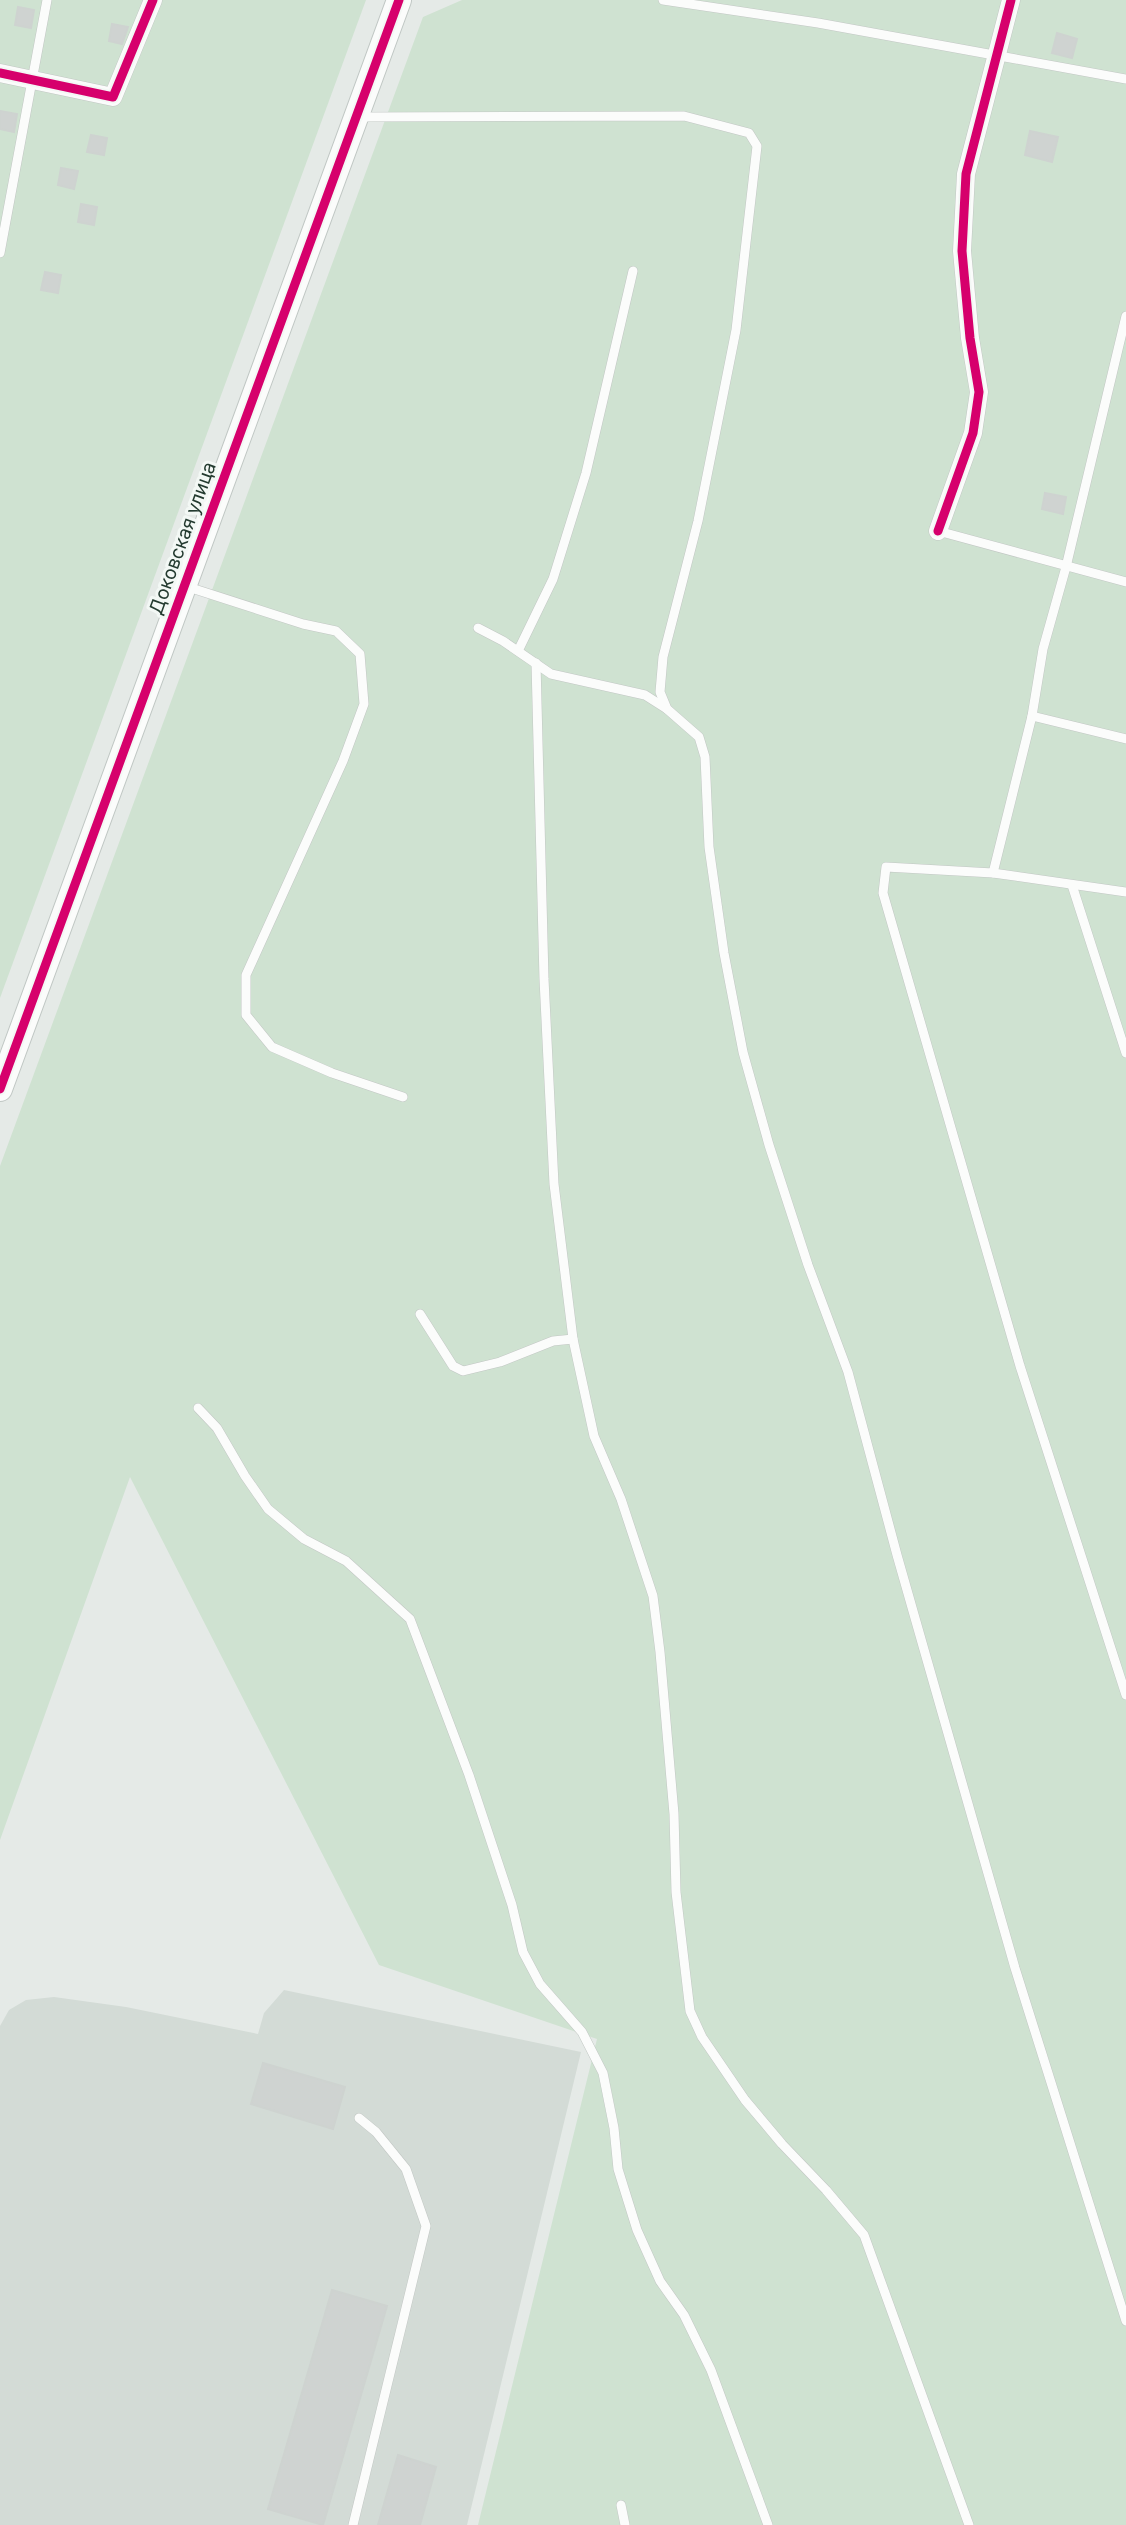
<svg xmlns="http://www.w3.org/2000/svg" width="1126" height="2525" font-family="Inter,sans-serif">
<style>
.built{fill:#d3dbd6}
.green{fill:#cfe2d1}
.building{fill:#cfd3d1;stroke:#ced3d0;stroke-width:2}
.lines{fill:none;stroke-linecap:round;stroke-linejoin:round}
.lane-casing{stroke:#c2c7c4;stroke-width:10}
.street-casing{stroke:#c2c7c4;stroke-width:19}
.secondary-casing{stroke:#c0c7c4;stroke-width:26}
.lane{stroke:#fbfcfb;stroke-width:9}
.street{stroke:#fbfcfb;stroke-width:18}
.secondary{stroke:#fbfcfb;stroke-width:24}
.cycleway-casing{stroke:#f3f8f5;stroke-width:13}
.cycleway{stroke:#d6006c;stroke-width:9}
.labels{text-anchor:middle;stroke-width:6;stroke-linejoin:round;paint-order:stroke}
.street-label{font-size:19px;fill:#243b30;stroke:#f3f8f5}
</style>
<rect width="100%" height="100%" fill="#e5eae7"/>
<path class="built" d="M284 1990 581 2052 467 2525H0V2026L9 2010 26 2000 54 1997 126 2007 258 2034 264 2013Z"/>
<g class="green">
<path d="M0 0H366L0 998Z"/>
<path d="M462 0H1126V2525H478L597 2039 379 1965 130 1477 0 1840V1166L423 17Z"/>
</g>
<g class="building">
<path d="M18 7 34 10 31 28 15 25Z"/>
<path d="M112 24 128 27 122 44 109 41Z"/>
<path d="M1057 33 1077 39 1072 58 1052 53Z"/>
<path d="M0 111 17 114 14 132 0 129Z"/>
<path d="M1030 131 1058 137 1052 162 1025 155Z"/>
<path d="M91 135 107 138 104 155 87 152Z"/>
<path d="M61 168 78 171 74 189 58 185Z"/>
<path d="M81 204 97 207 94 225 78 222Z"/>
<path d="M45 272 61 275 58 293 41 290Z"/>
<path d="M1045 493 1066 497 1063 514 1042 509Z"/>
<path d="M263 2063 345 2087 333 2129 251 2104Z"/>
<path d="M332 2290 387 2306 323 2525 268 2509Z"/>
<path d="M398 2455 436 2467 420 2525H378Z"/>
</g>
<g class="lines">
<g class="lane-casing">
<g id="lane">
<path d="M663 0 818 23 1126 79"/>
<path d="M359 117 684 116 749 133 757 146 736 330 698 521 663 657 660 692 667 709 699 737 705 757 709 847 724 953 743 1052 769 1145 808 1265 848 1372 897 1555 1015 1968 1126 2321"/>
<path d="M0 253 47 0"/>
<path d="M938 531 1126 582"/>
<path d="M185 586 303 624 336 631 360 654 364 704 343 761 246 975V1015L272 1047 332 1073 403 1097"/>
<path d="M478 628 503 641 551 674 645 695 667 709"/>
<path d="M518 651 553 579 586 473 633 271"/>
<path d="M536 663 544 979 554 1184 573 1339 594 1436 621 1499 653 1596 660 1652 674 1814 676 1892 690 2011 702 2037 745 2100 782 2144 826 2190 864 2235 969 2525"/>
<path d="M1032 716 1126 739"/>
<path d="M993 873 1032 716 1043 649 1066 567 1126 316"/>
<path d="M1072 885 1126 1053"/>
<path d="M1126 892 993 873 886 867 883 893 1020 1366 1126 1695"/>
<path d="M420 1314 453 1366 463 1371 500 1362 553 1341 573 1339"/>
<path d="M198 1408 217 1428 245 1476 268 1509 304 1539 346 1561 410 1619 469 1775 512 1905 523 1952 540 1984 582 2032 603 2073 614 2128 618 2169 637 2230 660 2281 684 2315 711 2370 768 2525"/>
<path d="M621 2505 625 2525"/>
<path d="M353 2525 426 2226 406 2169 376 2132 359 2118"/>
</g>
</g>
<g class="street-casing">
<g id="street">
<path d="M0 73 113 97 153 0"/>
<path d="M938 531 973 433 979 392 970 338 962 251 966 174 1011 0"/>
</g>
</g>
<g class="secondary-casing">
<path id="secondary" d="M0 1089 399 0"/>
</g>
<use href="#lane" class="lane"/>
<use href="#street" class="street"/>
<use href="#secondary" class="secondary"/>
<g class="cycleway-casing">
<g id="cycleway">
<path d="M0 73 113 97 153 0"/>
<path d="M938 531 973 433 979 392 970 338 962 251 966 174 1011 0"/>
<path d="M0 1089 399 0"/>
</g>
</g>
<use href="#cycleway" class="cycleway"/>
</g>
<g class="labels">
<g class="street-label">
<text transform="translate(182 538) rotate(-70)" y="7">Доковская улица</text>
</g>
</g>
</svg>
